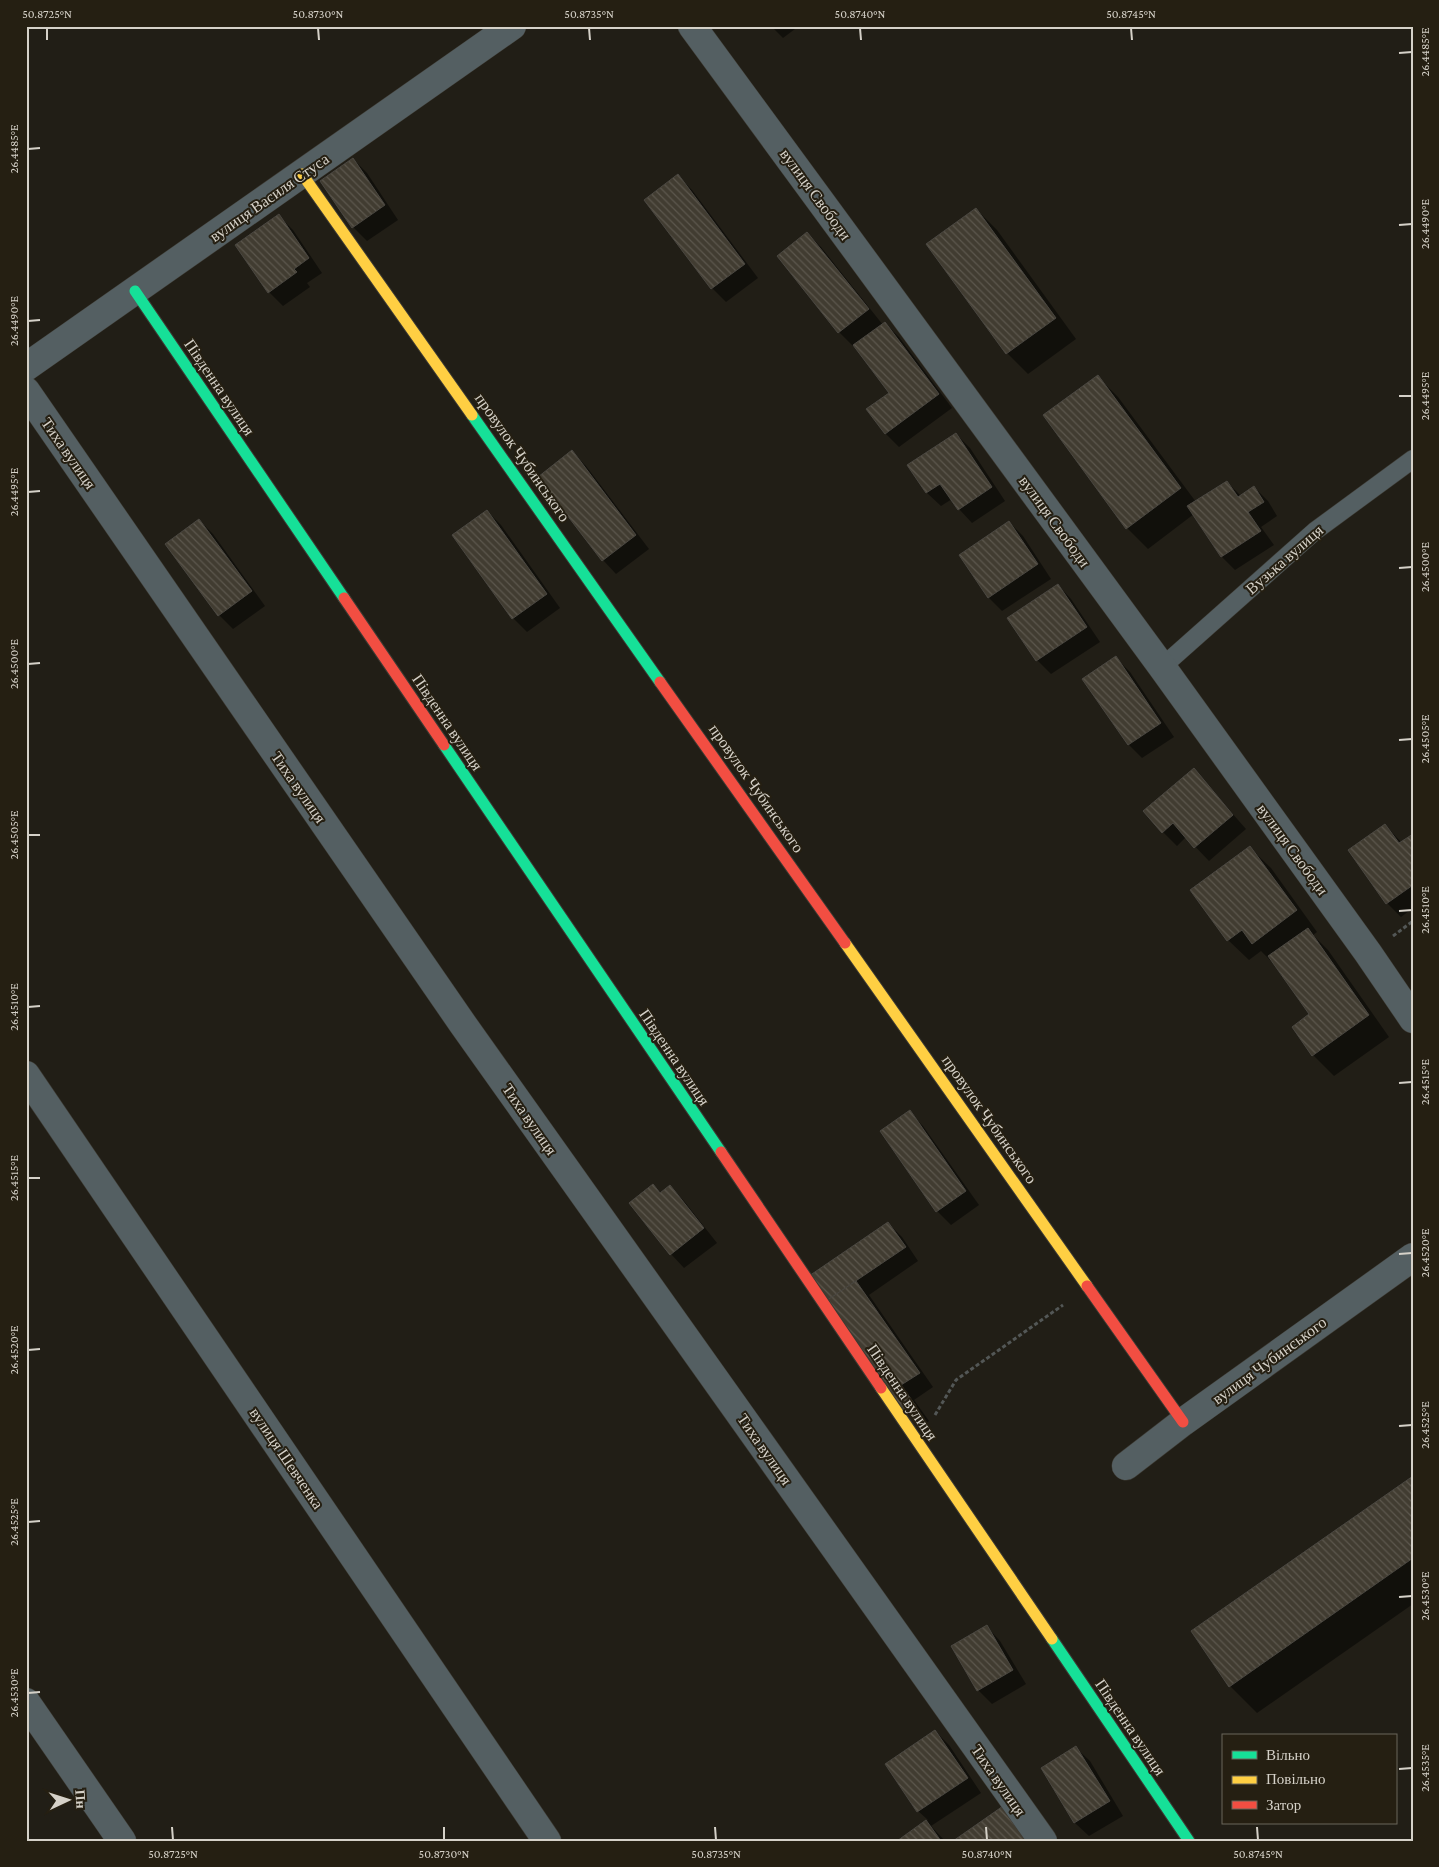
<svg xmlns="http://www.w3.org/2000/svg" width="1439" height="1867" font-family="'Crimson Pro',serif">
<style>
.shadow{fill:#0007}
.building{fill:url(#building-back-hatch);stroke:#4a4741}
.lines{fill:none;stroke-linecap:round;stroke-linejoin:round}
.lane-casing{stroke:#3d3a33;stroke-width:19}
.street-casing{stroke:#3d3a33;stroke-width:29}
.fast-casing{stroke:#3d3a33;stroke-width:13}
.slow-casing{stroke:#3d3a33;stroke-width:13}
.jam-casing{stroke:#3d3a33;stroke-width:13}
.path{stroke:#535756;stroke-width:3;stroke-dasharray:4 2.5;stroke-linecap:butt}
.lane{stroke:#545f62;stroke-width:18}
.street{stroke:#545f62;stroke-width:28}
.fast{stroke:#16e098;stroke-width:11}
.slow{stroke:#ffcf43;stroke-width:11}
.jam{stroke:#f24e42;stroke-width:11}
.ticks{fill:none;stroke:#d5d1c8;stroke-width:2}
.labels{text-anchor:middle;stroke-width:4;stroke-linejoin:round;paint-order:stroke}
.street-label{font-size:16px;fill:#d5d1c8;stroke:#251f12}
.neatline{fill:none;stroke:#d5d1c8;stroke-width:2}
.ticks-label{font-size:12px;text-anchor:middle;fill:#d5d1c8}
</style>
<defs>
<pattern id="building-back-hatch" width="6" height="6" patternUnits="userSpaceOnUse" patternTransform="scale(1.25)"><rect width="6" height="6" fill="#413c31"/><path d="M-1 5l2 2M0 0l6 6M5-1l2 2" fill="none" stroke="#5c574d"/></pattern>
</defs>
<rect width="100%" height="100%" fill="#211e16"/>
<g class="shadow">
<path d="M771 26H799L783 38Z"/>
<path d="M353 159 367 173 398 220 367 241 353 227Z"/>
<path d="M678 176 692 190 758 278 726 302 712 288 646 200Z"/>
<path d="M976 209 997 230 1076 339 1028 374 1007 353Z"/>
<path d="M279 216 293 230 322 273 307 283 310 287 283 306 269 292Z"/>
<path d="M807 233 821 247 883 325 885 323 899 337 952 408 899 447 885 433 890 393 855 345 853 346 839 332 778 256Z"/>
<path d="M1098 377 1118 397 1196 502 1227 482 1241 496 1254 487 1268 501 1277 516 1261 527 1274 545 1235 570 1222 557 1194 514 1148 549 1127 528Z"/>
<path d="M956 434 970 448 1005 501 972 523 959 509 952 499 941 506 927 493 909 465Z"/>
<path d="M572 452 586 466 649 549 616 574 603 560Z"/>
<path d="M487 511 501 525 560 608 527 632 513 618Z"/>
<path d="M199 520 213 534 265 606 233 629 219 615 167 544Z"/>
<path d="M1009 522 1023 536 1051 579 1002 611 989 598 960 555Z"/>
<path d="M1058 585 1071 599 1100 642 1051 674 1037 660 1009 618Z"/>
<path d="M1116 658 1130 672 1174 737 1142 758 1129 745Z"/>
<path d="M1194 770 1246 829 1209 861 1186 837 1177 846 1163 832Z"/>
<path d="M1385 825 1402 843 1413 835V908L1401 917 1387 903Z"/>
<path d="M1250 848 1271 868 1317 932 1313 935 1328 950 1389 1037 1334 1076 1313 1055 1311 1014 1274 964 1261 951 1249 960 1228 940Z"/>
<path d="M909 1112 923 1126 979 1205 951 1225 937 1211 881 1132Z"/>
<path d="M653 1185 661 1194 670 1187 684 1201 717 1243 684 1268 671 1254Z"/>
<path d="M888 1223 902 1237 918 1261 869 1295 933 1387 914 1400 929 1421 919 1427 811 1276Z"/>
<path d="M1413 1477V1604L1257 1713 1230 1686Z"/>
<path d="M987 1627 1000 1641 1026 1684 992 1704 978 1690Z"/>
<path d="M935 1731 949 1745 981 1793 931 1826 945 1841H899L928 1820 918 1811 887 1764Z"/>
<path d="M1076 1748 1090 1761 1123 1816 1089 1836 1075 1823 1042 1768Z"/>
</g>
<g class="building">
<path d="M353 158 385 205 352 228 320 181Z"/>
<path d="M678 174 745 264 711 289 644 200Z"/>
<path d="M976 208 1056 318 1006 354 926 244Z"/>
<path d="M279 214 309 258 294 269 297 272 268 293 235 245Z"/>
<path d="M807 232 869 309 838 333 777 256Z"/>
<path d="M885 322 939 394 885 434 866 409 889 393 853 345Z"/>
<path d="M1098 375 1181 488 1126 529 1043 415Z"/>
<path d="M956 433 992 487 958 510 940 484 926 493 907 465Z"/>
<path d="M572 450 636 535 602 561 538 477Z"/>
<path d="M1227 481 1238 497 1254 486 1264 502 1248 512 1261 531 1221 557 1187 506Z"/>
<path d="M487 510 547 594 512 619 452 535Z"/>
<path d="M199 519 252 591 218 616 165 544Z"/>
<path d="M1009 521 1038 564 988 598 959 555Z"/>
<path d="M1058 584 1087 627 1036 661 1007 618Z"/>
<path d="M1116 656 1161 723 1128 745 1082 679Z"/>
<path d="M1194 768 1233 815 1194 848 1173 823 1162 833 1143 811Z"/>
<path d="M1385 824 1399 843 1413 834V885L1386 904 1348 850Z"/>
<path d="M1250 846 1297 910 1252 944 1242 930 1227 941 1190 890Z"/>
<path d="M1308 928 1369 1015 1312 1056 1292 1027 1309 1014 1268 956Z"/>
<path d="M910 1110 966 1191 936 1212 880 1131Z"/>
<path d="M653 1184 660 1193 670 1185 704 1228 670 1255 629 1203Z"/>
<path d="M888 1222 906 1247 826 1301 809 1276Z"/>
<path d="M856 1281 920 1373 901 1385 916 1406 904 1414 826 1301Z"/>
<path d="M1413 1476V1558L1229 1687 1191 1631Z"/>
<path d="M987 1625 1013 1670 977 1691 951 1646Z"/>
<path d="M935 1730 968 1778 917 1812 885 1764Z"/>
<path d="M1076 1746 1110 1801 1074 1823 1041 1768Z"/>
<path d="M1006 1804 1032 1841H953Z"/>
<path d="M926 1820 941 1841H897Z"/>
</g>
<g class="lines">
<g class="lane-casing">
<path id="lane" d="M1162 667 1315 531 1413 459"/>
</g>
<g class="street-casing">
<g id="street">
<path d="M692 26 1162 667 1368 953 1413 1019"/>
<path d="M26 367 512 26"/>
<path d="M26 391 462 1023 1043 1841"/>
<path d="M26 1075 547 1841"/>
<path d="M1126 1466 1183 1422 1413 1257"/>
<path d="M26 1702 122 1841"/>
</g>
</g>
<g class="fast-casing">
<g id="fast">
<path d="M135 291 344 598"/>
<path d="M472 415 660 682"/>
<path d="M444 745 721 1152"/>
<path d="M1052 1639 1189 1841"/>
</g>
</g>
<g class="slow-casing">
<g id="slow">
<path d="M302 174 472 415"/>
<path d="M845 943 1087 1286"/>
<path d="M881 1388 1052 1639"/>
</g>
</g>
<g class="jam-casing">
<g id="jam">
<path d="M344 598 444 745"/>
<path d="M660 682 845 943"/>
<path d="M721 1152 881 1388"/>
<path d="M1087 1286 1183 1422"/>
</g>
</g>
<g class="path">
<path d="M1393 936 1413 921"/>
<path d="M935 1415 956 1380 1063 1305"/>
</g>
<use href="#lane" class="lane"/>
<use href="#street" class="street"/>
<use href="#fast" class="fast"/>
<use href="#slow" class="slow"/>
<use href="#jam" class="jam"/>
</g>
<path class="ticks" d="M47 28V40M318 28 319 40M589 28 590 40M860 28 861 40M1131 28 1132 40M1399 53 1412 52M28 149 40 148M1399 225 1412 224M28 321 40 320M1399 396H1412M28 492 40 491M1399 568 1412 567M28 664 40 663M1399 740 1412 739M28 835H40M1399 911 1412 910M28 1007 40 1006M1399 1083 1412 1082M28 1178H40M1399 1254 1412 1253M28 1350 40 1349M1399 1426 1412 1425M28 1522 40 1521M1399 1597 1412 1596M28 1693 40 1692M1399 1769 1412 1768M172 1827 173 1840M444 1827V1840M715 1827 716 1840M986 1827 987 1840M1257 1827 1258 1840"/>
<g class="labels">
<g class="street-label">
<text transform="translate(816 194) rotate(54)" y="6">вулиця Свободи</text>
<text transform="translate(269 197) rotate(-35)" y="6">вулиця Василя Стуса</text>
<text transform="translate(220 387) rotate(56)" y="6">Південна вулиця</text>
<text transform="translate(69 453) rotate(55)" y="6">Тиха вулиця</text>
<text transform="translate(523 457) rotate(55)" y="6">провулок Чубинського</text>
<text transform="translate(1055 521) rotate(54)" y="6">вулиця Свободи</text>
<text transform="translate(1284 559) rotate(-41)" y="6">Вузька вулиця</text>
<text transform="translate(448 722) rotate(56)" y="6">Південна вулиця</text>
<text transform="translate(299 787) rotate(55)" y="6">Тиха вулиця</text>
<text transform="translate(757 788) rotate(55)" y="6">провулок Чубинського</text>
<text transform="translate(1293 849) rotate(54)" y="6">вулиця Свободи</text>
<text transform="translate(675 1057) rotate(56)" y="6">Південна вулиця</text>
<text transform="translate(530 1119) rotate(55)" y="6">Тиха вулиця</text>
<text transform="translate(990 1119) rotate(55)" y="6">провулок Чубинського</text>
<text transform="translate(1269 1360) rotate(-36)" y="6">вулиця Чубинського</text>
<text transform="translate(903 1392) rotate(56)" y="6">Південна вулиця</text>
<text transform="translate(765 1449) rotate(55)" y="6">Тиха вулиця</text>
<text transform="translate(287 1458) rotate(56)" y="6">вулиця Шевченка</text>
<text transform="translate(1131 1727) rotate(56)" y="6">Південна вулиця</text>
<text transform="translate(999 1780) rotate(55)" y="6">Тиха вулиця</text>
</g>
</g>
<rect width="1439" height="1867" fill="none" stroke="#251f12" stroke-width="55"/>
<rect x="1222" y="1734" width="175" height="90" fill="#251f12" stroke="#6b665b"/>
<rect x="1232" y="1751" width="25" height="8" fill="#16e098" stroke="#6b665b"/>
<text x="1266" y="1760" font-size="15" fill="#d5d1c8">Вільно</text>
<rect x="1232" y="1776" width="25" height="8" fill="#ffcf43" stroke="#6b665b"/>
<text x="1266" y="1784" font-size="15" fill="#d5d1c8">Повільно</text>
<rect x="1232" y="1801" width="25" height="8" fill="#f24e42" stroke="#6b665b"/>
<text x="1266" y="1810" font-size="15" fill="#d5d1c8">Затор</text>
<g transform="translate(68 1800) rotate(86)" stroke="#251f12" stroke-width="4" paint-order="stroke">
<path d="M0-4L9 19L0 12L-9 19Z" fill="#d5d1c8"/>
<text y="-8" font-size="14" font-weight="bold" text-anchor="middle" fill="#d5d1c8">Пн</text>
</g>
<rect x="28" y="28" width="1384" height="1812" class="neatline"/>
<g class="ticks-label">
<text x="47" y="18">50.8725°N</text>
<text x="318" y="18">50.8730°N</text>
<text x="589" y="18">50.8735°N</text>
<text x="860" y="18">50.8740°N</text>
<text x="1131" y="18">50.8745°N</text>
<text transform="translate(1425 52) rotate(-90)" y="4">26.4485°E</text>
<text transform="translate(14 149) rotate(-90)" y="4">26.4485°E</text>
<text transform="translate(1425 224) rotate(-90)" y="4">26.4490°E</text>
<text transform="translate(14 321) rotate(-90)" y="4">26.4490°E</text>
<text transform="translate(1425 396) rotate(-90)" y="4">26.4495°E</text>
<text transform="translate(14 492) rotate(-90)" y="4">26.4495°E</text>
<text transform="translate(1425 567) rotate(-90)" y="4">26.4500°E</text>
<text transform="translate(14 664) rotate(-90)" y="4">26.4500°E</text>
<text transform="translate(1425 739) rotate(-90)" y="4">26.4505°E</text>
<text transform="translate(14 835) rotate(-90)" y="4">26.4505°E</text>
<text transform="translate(1425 910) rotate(-90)" y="4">26.4510°E</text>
<text transform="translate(14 1007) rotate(-90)" y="4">26.4510°E</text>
<text transform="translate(1425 1082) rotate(-90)" y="4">26.4515°E</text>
<text transform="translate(14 1178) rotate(-90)" y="4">26.4515°E</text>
<text transform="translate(1425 1253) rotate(-90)" y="4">26.4520°E</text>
<text transform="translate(14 1350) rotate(-90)" y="4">26.4520°E</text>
<text transform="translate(1425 1425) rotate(-90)" y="4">26.4525°E</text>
<text transform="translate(14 1522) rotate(-90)" y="4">26.4525°E</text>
<text transform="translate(1425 1596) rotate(-90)" y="4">26.4530°E</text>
<text transform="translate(14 1693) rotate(-90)" y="4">26.4530°E</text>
<text transform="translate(1425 1768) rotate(-90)" y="4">26.4535°E</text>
<text x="173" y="1858">50.8725°N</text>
<text x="444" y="1858">50.8730°N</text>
<text x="716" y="1858">50.8735°N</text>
<text x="987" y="1858">50.8740°N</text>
<text x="1258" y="1858">50.8745°N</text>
</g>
</svg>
